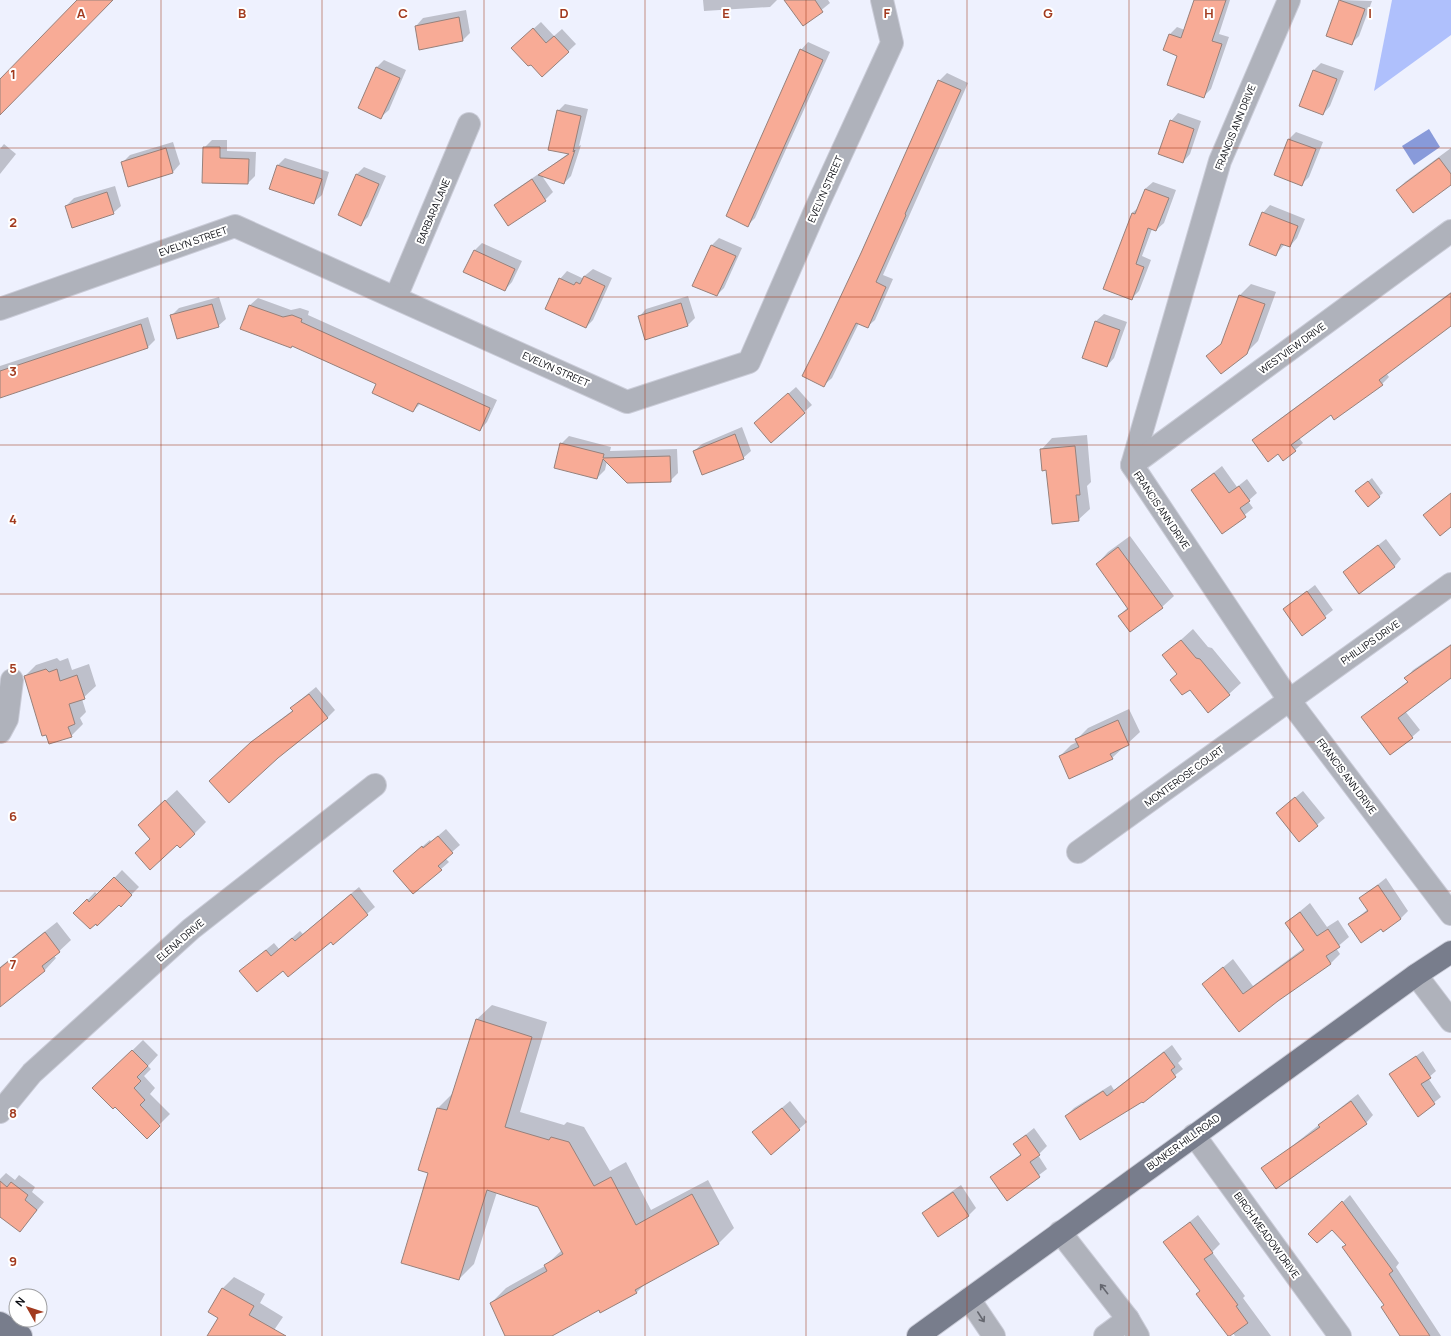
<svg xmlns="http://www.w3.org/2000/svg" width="1451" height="1336" font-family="Manrope,sans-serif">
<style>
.green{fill:#afc0fc}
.water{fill:#889ada}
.shadow{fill:#0003}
.building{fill:#f8ab96;stroke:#97817b}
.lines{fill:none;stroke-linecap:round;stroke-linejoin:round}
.minor-casing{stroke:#caccd8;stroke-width:24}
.major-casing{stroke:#caccd8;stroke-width:24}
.minor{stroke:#afb2bb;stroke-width:22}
.major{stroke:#787d8c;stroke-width:22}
.oneway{stroke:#65676f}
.grid{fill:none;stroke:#a23a1e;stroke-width:1;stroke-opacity:0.55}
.labels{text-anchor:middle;stroke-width:4;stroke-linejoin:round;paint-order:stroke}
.street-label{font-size:10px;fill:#0a0c12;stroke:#fff}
.grid-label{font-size:13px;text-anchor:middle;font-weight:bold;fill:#a23a1e;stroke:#fff;stroke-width:4;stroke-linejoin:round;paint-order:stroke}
</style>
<rect width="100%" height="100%" fill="#eef1fe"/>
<path class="green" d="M1392 0H1451V35L1374 91Z"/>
<path class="water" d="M1429 129 1440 147 1414 165 1402 146Z"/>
<g class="shadow">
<path d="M703 0H777L770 7 704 11Z"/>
<path d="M785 0H828L830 3 803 25Z"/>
<path d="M1195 0H1230L1219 34 1229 37 1211 89 1204 96 1179 56 1164 50 1170 34 1177 27 1185 30Z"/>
<path d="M1340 0 1372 1 1359 36 1351 44 1327 35Z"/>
<path d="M466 10 470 33 463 40 420 49 416 26 423 18Z"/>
<path d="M541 22 554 36 562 29 576 44 542 76 520 41Z"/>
<path d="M808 42 830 52 755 218 748 225 801 50Z"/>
<path d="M384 60 406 70 389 110 381 117 376 68Z"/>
<path d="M1321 63 1344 71 1330 106 1323 114 1314 70Z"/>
<path d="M947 73 968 83 883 275 893 279 875 320 867 327 859 323 832 378 824 385 823 336 939 81Z"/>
<path d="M565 104 588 109 579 146 581 145 571 176 564 183 542 176 553 192 545 200 509 225 495 205 503 198 540 173V174L569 153 558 111Z"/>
<path d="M1178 113 1201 121 1190 154 1183 162 1171 121Z"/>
<path d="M1296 132 1323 142 1309 177 1302 184 1289 139Z"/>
<path d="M212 140H227V151L256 152 255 176 248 183 204 148Z"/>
<path d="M173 142 180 164 173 172 129 186 122 163 130 155Z"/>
<path d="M4 144 16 154 0 174V149Z"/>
<path d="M1451 148V183L1397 190 1405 182Z"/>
<path d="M285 158 329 172 322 195 314 202 278 165Z"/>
<path d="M364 167 386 176 368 217 361 224 357 174Z"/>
<path d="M1153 182 1176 190 1164 223 1156 230 1152 229 1142 256 1151 260 1139 291 1132 298V213L1139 207 1145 189Z"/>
<path d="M115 186 121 206 113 213 66 206 74 198Z"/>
<path d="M1270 205 1305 219 1297 238 1290 246 1285 244 1276 254 1263 213Z"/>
<path d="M719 238 742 248 724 288 717 295 694 285 712 245Z"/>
<path d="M482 243 522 261 512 282 505 290 474 251Z"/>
<path d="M593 269 612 278 593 320 586 327 560 279 567 271 582 278Z"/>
<path d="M1251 284 1276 292 1258 341 1246 353 1208 356 1223 342 1240 295Z"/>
<path d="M1451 292V324L1386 373 1389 377 1382 384 1331 414 1299 438 1303 443 1295 450 1279 453 1253 440 1261 433Z"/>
<path d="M688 296 695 318 688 325 639 317 646 309Z"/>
<path d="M219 297 226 319 218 326 171 316 179 308Z"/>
<path d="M258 298 291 310 300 308 309 311 308 315 497 400 487 422 480 430 421 403 413 411 377 383 292 345 241 329 250 305Z"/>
<path d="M1104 314 1127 322 1114 358 1107 366 1083 357 1096 321Z"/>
<path d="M148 317 155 340 148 347 0 396V366Z"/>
<path d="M796 387 812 405 804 412 763 416Z"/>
<path d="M742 427 751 451 743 458 694 451 702 444Z"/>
<path d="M1087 435 1091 482 1087 486 1090 509 1078 520 1047 469 1041 450 1052 438Z"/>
<path d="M569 436 611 447 610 451 677 449 678 473 670 481 607 461 605 470 597 478 561 444Z"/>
<path d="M1222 466 1237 487 1247 479 1257 493 1248 501 1253 508 1223 533 1192 490Z"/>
<path d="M1372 478 1383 493 1368 506 1360 488Z"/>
<path d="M1451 493V526L1424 515 1432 508Z"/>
<path d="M1130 536 1174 596 1162 607 1119 616 1128 607 1097 564 1108 552Z"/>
<path d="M1386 539 1401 559 1394 567 1344 572Z"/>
<path d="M1315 585 1333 610 1303 634 1284 609Z"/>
<path d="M1193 629 1208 647 1212 648 1241 683 1229 694 1178 673 1163 656Z"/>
<path d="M1451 644V680L1450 678 1405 711 1420 730 1412 737 1363 717 1408 681 1406 678 1413 670Z"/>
<path d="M57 658 60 661 68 658 72 670 89 664 96 686 82 699 86 712 80 718 83 724 71 736 25 676 36 665Z"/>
<path d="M316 687 335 710 327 718 218 774 260 735 293 710 292 708 299 701Z"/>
<path d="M1129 709 1140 732 1112 758 1060 756 1071 745 1077 742 1076 740 1088 728Z"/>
<path d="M177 790 206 822 194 834 178 844 151 839V814Z"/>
<path d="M1303 791 1325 818 1299 840 1277 813Z"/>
<path d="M446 829 460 845 445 858 449 862 441 869 402 864 430 840 431 842Z"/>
<path d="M122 870 139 887 121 905 119 903 96 923 75 913 95 892 98 895Z"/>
<path d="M1386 878 1408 911 1401 918 1382 928 1350 924 1368 909 1361 898Z"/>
<path d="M359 887 375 907 333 943 331 940 283 970 240 971 274 943 279 949 300 931 303 934Z"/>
<path d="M1310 903 1327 927 1338 920 1349 937 1336 948 1340 954 1331 963 1277 1000 1239 1031 1203 984 1233 959 1253 986 1304 948 1286 923Z"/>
<path d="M57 922 71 940 54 956 56 958 45 970 5 1001 0 995V967Z"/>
<path d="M492 1005 547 1022 520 1112 564 1125 567 1122 584 1127 610 1171 626 1162 651 1210 708 1180 734 1228 719 1243 646 1283 636 1293 599 1309 550 1336H506L491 1303 506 1288 545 1266 562 1250 539 1206 497 1192 474 1264 459 1279 430 1173 438 1108 453 1093 476 1020Z"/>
<path d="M143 1040 158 1055 148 1066 151 1069 144 1076 155 1088 150 1094 170 1114 147 1137 115 1105 94 1088Z"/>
<path d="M1172 1045 1182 1059 1178 1063 1183 1069 1142 1101 1066 1116 1074 1108 1111 1085 1114 1090Z"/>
<path d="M1423 1051 1436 1071 1428 1078 1441 1097 1418 1115 1391 1074Z"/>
<path d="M1358 1094 1373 1115 1366 1123 1263 1169Z"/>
<path d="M790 1101 807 1122 799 1129 753 1132Z"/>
<path d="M1034 1128 1047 1146 1038 1155 1047 1169 1007 1199 991 1177 1021 1154 1014 1144Z"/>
<path d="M6 1173 15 1180 19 1175 35 1187 32 1192 44 1202 20 1231 0 1216V1179Z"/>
<path d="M961 1185 976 1208 969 1215 939 1236 923 1213 931 1206Z"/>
<path d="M1350 1195 1399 1263 1396 1267 1441 1336H1401L1385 1305 1343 1247 1347 1244 1332 1229 1310 1234Z"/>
<path d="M1198 1215 1220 1244 1212 1252 1245 1296 1243 1298 1271 1336H1235L1165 1242Z"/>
<path d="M234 1277 265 1294 260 1303 283 1317 270 1336H208L219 1317 209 1312 223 1288Z"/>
</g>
<g class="building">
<path d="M77 0H113L0 115V79Z"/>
<path d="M784 0H815L823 12 803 26Z"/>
<path d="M1194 0H1226L1212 41 1222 44 1204 98 1167 85 1177 56 1163 50 1169 34 1181 38Z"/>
<path d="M1339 0 1365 9 1352 45 1326 36Z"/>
<path d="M459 17 463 41 419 50 415 26Z"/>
<path d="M533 28 546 43 554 36 569 52 542 77 531 65 528 66 511 48Z"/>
<path d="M800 49 823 60 748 227 726 216Z"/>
<path d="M376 67 400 78 381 119 358 108Z"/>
<path d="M1313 70 1337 79 1323 115 1299 106Z"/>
<path d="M938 80 961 90 905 214 906 215 876 282 886 287 868 328 856 323 824 387 802 376 822 336 861 253Z"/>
<path d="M557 110 581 116 573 152 575 150 564 184 538 175 569 154 548 150Z"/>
<path d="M1170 120 1194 129 1183 163 1158 154Z"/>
<path d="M1288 139 1316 149 1302 186 1274 175Z"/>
<path d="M203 147H220V158L249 159 248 184 202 183Z"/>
<path d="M166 148 173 173 128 187 121 162Z"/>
<path d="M1439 158 1451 174V185L1413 213 1396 190Z"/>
<path d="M277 165 322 179 314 204 269 189Z"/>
<path d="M356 174 379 184 361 226 338 215Z"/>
<path d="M532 179 546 201 508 226 494 205Z"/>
<path d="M1145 189 1169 198 1156 231 1148 228 1136 264 1144 267 1132 300 1103 289 1132 213 1135 214Z"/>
<path d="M107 192 114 214 72 228 65 206Z"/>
<path d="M1262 212 1298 226 1290 247 1281 244 1276 256 1249 245Z"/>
<path d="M711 245 736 256 717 296 692 286Z"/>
<path d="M474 250 515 269 505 291 463 272Z"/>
<path d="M584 276 605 286 586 328 545 309 559 278 574 285 576 282 580 284Z"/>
<path d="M1451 293V326L1379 380 1383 385 1334 420 1331 415 1291 445 1296 451 1283 461 1278 454 1268 462 1252 440Z"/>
<path d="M1239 295 1265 304 1247 354 1221 374 1206 356 1221 344Z"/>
<path d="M681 303 688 326 645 340 638 316Z"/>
<path d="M212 304 219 327 177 339 170 315Z"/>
<path d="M249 305 283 317 292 315 302 319 301 322 490 408 480 431 418 403 413 412 372 393 376 384 292 346 291 348 240 329Z"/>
<path d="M1095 321 1120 330 1107 367 1082 358Z"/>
<path d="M141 324 148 348 0 398V371Z"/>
<path d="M788 393 805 413 771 443 754 423Z"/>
<path d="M735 434 744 459 702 475 693 451Z"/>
<path d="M560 443 604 454 603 458 670 456 671 482 627 483 603 459 597 479 554 468Z"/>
<path d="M1075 446 1080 495H1076L1079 521 1052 524 1046 470 1042 471 1040 449Z"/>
<path d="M1214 473 1229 493 1239 486 1250 501 1240 508 1246 517 1222 534 1191 490Z"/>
<path d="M1368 481 1380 497 1368 507 1355 491Z"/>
<path d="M1451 493V527L1440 536 1423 515Z"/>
<path d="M1378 545 1395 567 1359 594 1343 572Z"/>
<path d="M1118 547 1163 608 1130 632 1118 616 1128 609 1096 564Z"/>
<path d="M1307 591 1326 618 1302 636 1283 609Z"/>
<path d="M1181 640 1196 658 1200 659 1230 695 1208 713 1190 690 1182 695 1170 680 1177 674 1162 655Z"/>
<path d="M1451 645V678L1398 718 1413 738 1390 755 1361 717 1408 682 1404 678Z"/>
<path d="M46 669 49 672 57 669 60 681 77 675 85 699 69 704 75 724 68 727 72 737 49 744 46 735 42 736 24 676Z"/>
<path d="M309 694 328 718 278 758 229 803 209 781 251 742 293 711 290 708Z"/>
<path d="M1118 720 1129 745 1110 754 1113 759 1069 779 1059 756 1079 747 1075 739Z"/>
<path d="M1295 797 1318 826 1299 842 1276 813Z"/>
<path d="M165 800 195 834 180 848 177 845 150 870 135 853 150 839 138 825Z"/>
<path d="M438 836 453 853 438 866 442 870 413 894 393 871 422 846 423 848Z"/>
<path d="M114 877 132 895 121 907 119 905 97 926 96 924 90 929 73 913 87 899 89 902Z"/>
<path d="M1378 885 1401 919 1383 932 1381 929 1361 943 1348 924 1368 911 1359 898Z"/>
<path d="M351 894 368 915 333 945 331 942 288 977 283 971 257 992 239 971 266 950 271 956 292 938 295 941Z"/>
<path d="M1300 912 1317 936 1328 929 1340 947 1326 956 1331 964 1278 1001 1239 1032 1202 984 1223 967 1243 994 1304 950 1285 923Z"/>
<path d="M45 932 60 952 42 966 45 971 0 1007V968Z"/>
<path d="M476 1019 532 1037 505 1127 549 1140 551 1137 569 1142 594 1186 611 1177 636 1225 692 1194 719 1244 635 1290 637 1293 600 1313 599 1310 552 1336H505L490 1303 547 1271 544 1265 563 1254 538 1207 487 1190 459 1280 401 1263 428 1173 418 1170 437 1108 447 1110Z"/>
<path d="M132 1050 148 1066 137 1077 141 1081 134 1088 145 1100 140 1105 160 1126 147 1139 115 1107 113 1109 92 1088Z"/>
<path d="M1164 1052 1175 1067 1171 1070 1176 1077 1143 1103 1142 1102 1080 1140 1065 1116 1103 1091 1107 1096Z"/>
<path d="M1416 1056 1431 1078 1421 1084 1435 1104 1418 1117 1389 1074Z"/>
<path d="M1351 1101 1367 1124 1276 1189 1261 1168 1320 1127 1318 1125Z"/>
<path d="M782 1108 800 1130 771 1155 752 1132Z"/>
<path d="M1026 1135 1040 1155 1030 1162 1040 1177 1007 1201 990 1177 1021 1155 1013 1144Z"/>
<path d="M0 1181 7 1187 11 1182 28 1195 25 1200 37 1210 20 1232 0 1217Z"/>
<path d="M953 1192 969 1216 938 1237 922 1213Z"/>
<path d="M1342 1201 1393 1271 1389 1274 1430 1336H1400L1381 1307 1384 1305 1342 1247 1346 1245 1332 1230 1317 1243 1308 1234Z"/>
<path d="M1190 1222 1213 1253 1204 1259 1238 1305 1236 1306 1248 1323 1230 1336H1228L1196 1294 1200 1291 1163 1242Z"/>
<path d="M222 1288 254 1306 249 1315 286 1336H207L218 1318 208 1312Z"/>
</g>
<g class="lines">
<g class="minor-casing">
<g id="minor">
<path d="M1289 0 1220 161 1132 465 1289 700 1451 914"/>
<path d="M396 297 469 124"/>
<path d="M0 309 235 226 627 402 749 362 818 204 892 43 882 0"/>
<path d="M1132 465 1451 231"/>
<path d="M0 732 7 719 12 680"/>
<path d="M1078 852 1451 584"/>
<path d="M1416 975 1451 1021"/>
<path d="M0 1112 32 1073 191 929 375 785"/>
<path d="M1194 1135 1340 1336"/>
<path d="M1060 1232 1128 1319 1138 1336"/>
<path d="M969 1299 994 1336"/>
<path d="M1105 1336 1128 1319"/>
</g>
</g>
<g class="major-casing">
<g id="major">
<path d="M0 1323 21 1336"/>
<path d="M918 1336 1416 975 1451 952"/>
</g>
</g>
<use href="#minor" class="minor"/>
<use href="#major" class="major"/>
</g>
<defs><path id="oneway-shaft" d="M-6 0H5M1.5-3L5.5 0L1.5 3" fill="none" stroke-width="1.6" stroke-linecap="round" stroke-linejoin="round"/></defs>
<g class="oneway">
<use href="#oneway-shaft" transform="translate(1104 1289) rotate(-128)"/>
<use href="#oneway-shaft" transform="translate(981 1317) rotate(57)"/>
</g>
<path class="grid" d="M161 0V1336M322 0V1336M484 0V1336M645 0V1336M806 0V1336M967 0V1336M1129 0V1336M1290 0V1336M0 148H1451M0 297H1451M0 445H1451M0 594H1451M0 742H1451M0 891H1451M0 1039H1451M0 1188H1451"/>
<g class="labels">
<g class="street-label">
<text transform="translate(1235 127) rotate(-68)" y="4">FRANCIS ANN DRIVE</text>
<text transform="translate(825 189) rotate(-66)" y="4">EVELYN STREET</text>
<text transform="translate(433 211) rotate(-67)" y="4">BARBARA LANE</text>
<text transform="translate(193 241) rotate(-19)" y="4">EVELYN STREET</text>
<text transform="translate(1292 348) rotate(-36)" y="4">WESTVIEW DRIVE</text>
<text transform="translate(556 369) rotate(24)" y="4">EVELYN STREET</text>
<text transform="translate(1162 510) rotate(56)" y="4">FRANCIS ANN DRIVE</text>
<text transform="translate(1370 642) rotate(-35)" y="4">PHILLIPS DRIVE</text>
<text transform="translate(1184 776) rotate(-36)" y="4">MONTEROSE COURT</text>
<text transform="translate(1347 776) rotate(53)" y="4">FRANCIS ANN DRIVE</text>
<text transform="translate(180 940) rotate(-41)" y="4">ELENA DRIVE</text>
<text transform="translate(1183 1142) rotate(-36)" y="4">BUNKER HILL ROAD</text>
<text transform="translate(1267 1235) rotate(54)" y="4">BIRCH MEADOW DRIVE</text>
</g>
</g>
<g class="grid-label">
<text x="81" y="18">A</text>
<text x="242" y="18">B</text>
<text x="403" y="18">C</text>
<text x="564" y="18">D</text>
<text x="726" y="18">E</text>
<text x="887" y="18">F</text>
<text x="1048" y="18">G</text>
<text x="1209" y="18">H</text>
<text x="1370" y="18">I</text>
<text x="13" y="79">1</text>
<text x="13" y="227">2</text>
<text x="13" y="376">3</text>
<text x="13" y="524">4</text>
<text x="13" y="673">5</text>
<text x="13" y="821">6</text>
<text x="13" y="969">7</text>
<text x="13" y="1118">8</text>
<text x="13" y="1266">9</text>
</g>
<g transform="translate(28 1308) rotate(309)"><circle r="19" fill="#ffffff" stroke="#9d9ea0"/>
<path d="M0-3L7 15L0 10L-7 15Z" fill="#a23a1e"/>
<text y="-6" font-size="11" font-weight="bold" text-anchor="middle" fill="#0a0c12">N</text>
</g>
</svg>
